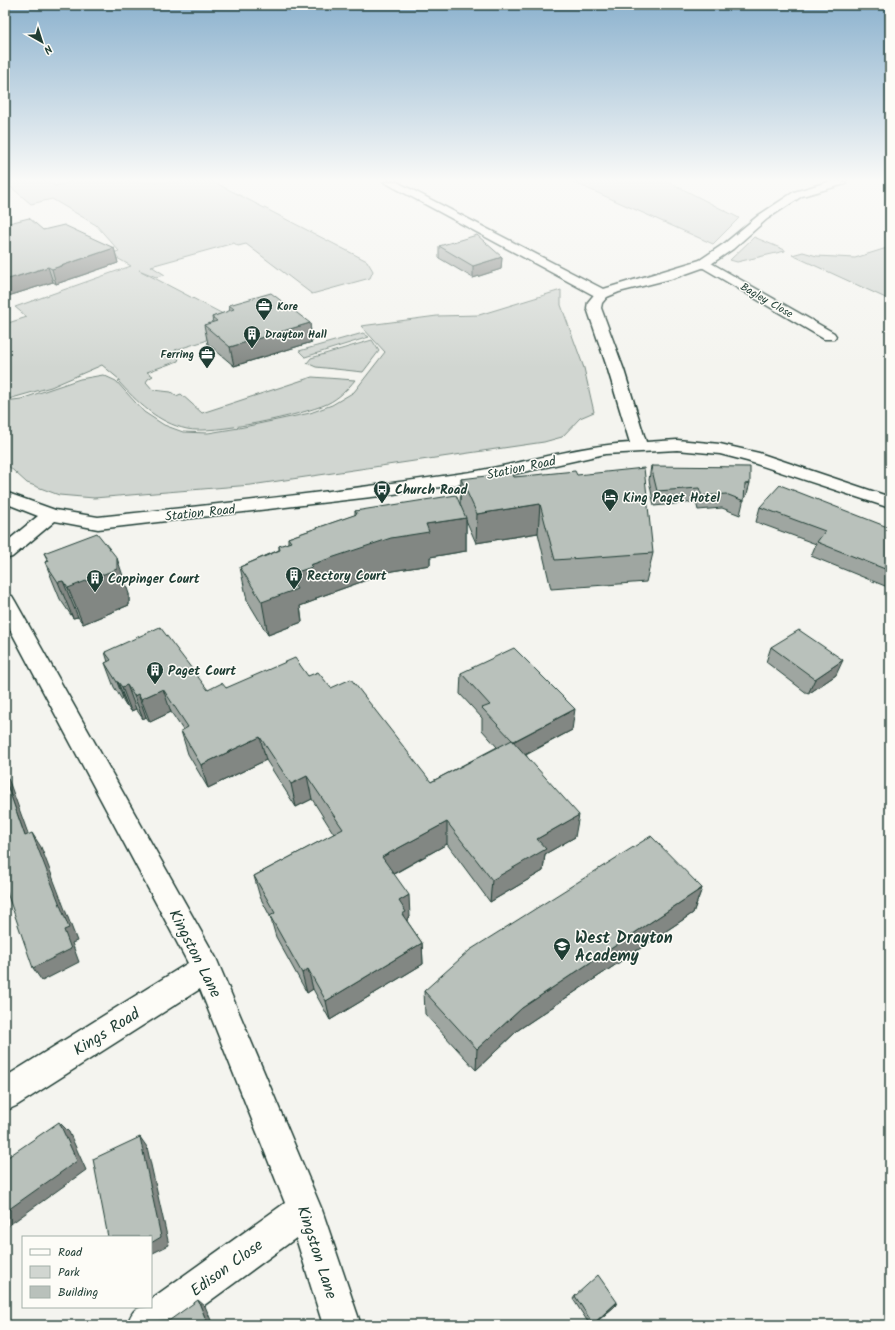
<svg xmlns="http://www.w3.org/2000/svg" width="895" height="1330" font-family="Kalam,sans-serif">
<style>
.green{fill:#d1d6d1;stroke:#788a82}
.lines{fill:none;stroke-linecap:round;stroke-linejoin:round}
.minor-casing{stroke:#1f3d34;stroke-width:3}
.tertiary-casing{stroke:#1f3d34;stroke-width:3}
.minor{fill:#fdfcf7;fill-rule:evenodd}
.tertiary{fill:#fdfcf7;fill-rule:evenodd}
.wall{fill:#9fa6a1;stroke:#1f3d34}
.shaded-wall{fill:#828783;stroke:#1f3d34}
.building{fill:#b9c1bb;stroke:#1f3d34}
.labels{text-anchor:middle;stroke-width:3;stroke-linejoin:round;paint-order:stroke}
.far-street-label{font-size:11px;fill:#1f3d34;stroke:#fdfcf7}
.far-poi-label{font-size:11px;font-weight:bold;fill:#1f3d34;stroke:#fdfcf7;text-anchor:start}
.street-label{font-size:13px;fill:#1f3d34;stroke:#fdfcf7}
.poi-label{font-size:13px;font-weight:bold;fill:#1f3d34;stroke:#fdfcf7;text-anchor:start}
.near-poi-label{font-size:16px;font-weight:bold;fill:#1f3d34;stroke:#fdfcf7;text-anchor:start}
.near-street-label{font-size:16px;fill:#1f3d34;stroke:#fdfcf7}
</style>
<rect width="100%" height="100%" fill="#f4f4ef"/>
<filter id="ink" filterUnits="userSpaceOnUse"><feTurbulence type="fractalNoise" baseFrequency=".025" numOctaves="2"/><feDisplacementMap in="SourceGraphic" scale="8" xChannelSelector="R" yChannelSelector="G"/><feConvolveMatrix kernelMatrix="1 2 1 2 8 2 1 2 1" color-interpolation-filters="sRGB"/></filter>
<g filter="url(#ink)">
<g class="green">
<path d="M5 182H50L55 186 71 182H214L367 261 373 271 370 278 312 294 246 244 238 246 234 243 151 266 165 275 156 277 139 270 225 315 205 341 175 350 174 353 179 358 178 361 147 372 153 376 148 379 146 382 153 390 171 392 176 396 181 394 202 413 312 377 355 380C347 390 339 398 327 404 302 415 213 435 187 429 158 423 137 402 118 381L120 380 102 365 51 387 5 400V324L27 317 15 307 131 266 110 254 119 251 96 225 52 199 31 204Z"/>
<path d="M573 182H669L739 218 713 244Z"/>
<path d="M754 237 785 250V251L737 262 730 260Z"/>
<path d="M890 247V300L792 255 803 252 817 256 855 258Z"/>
<path d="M561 290V305L584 368 594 412 580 418 562 437 544 442 251 485 94 498 59 495 27 483 5 463V401L21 399 80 379 103 375 116 381 144 412 164 425 183 432 208 433 239 428 310 413 332 405 354 392 385 352 361 326 437 316 479 315Z"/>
<path d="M363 333 369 337 305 357 299 351Z"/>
<path d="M372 340 379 351 363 372 316 367 307 363 311 358Z"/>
</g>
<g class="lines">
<g class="minor-casing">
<g id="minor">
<path d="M384 182H397L607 291 609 294 607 297H597Z"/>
<path d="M704 259 834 333 836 336 834 339H824L700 266 698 263 700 260Z"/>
<path d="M5 594 12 596 15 601 216 958 322 1210 361 1325H323L296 1238 177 1325H127C133 1310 134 1307 151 1307V1299L285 1203 200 989 16 1106 5 1111V1077L188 963 5 620Z"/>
</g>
</g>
<g class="tertiary-casing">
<path id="tertiary" d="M828 182H846L845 184 802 196 767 219 733 249 708 266 674 278 619 292 607 297 602 303 601 308 624 370 646 442 677 440 720 444 759 453 890 497V508L747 461 720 454 677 450 605 454 487 480 380 496 98 529 55 521 12 557 5 559V543L38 516 5 503V492L55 510 98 517C220 504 342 491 464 473 519 465 574 446 630 443L608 370 587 308 588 302 597 291 700 260 725 243 759 215 794 192Z"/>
</g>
<use href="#minor" class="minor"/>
<use href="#tertiary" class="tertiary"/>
</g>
<g class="wall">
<path d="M43 230 114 248 118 263 56 284 53 282 5 297Z"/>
<path d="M439 246 502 257 501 269 473 278 439 258Z"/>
<path d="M229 305 310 323 312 342 234 366 208 344 204 325 213 323 212 317 230 311Z"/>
<path d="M651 466 750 483 746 497 744 498 740 515 722 508 698 510 696 502 654 506 649 480Z"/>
<path d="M577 475 653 553 646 582 551 589 538 533 476 543 466 520V551L430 557V565L392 571 316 598V600L300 606 302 622 268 635 247 600 240 567 279 550V546L288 543V538L355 515V511L460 505 461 479Z"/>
<path d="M760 507 890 528V588L811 556 816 544 756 522Z"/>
<path d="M44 553 129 594V605L83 624 78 617 73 618 60 599 45 562 48 561Z"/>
<path d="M771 647 836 675 808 694 766 662Z"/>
<path d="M105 652 208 690 226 688 308 676 331 688 431 782 497 747 482 730V718L460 694 461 673 572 730 526 755 575 837 545 854 543 871 490 902 447 844 394 874 410 917 407 919V921L422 943 423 964 330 1020 313 989 307 993 276 937 270 916 260 897 254 876 334 834 312 799 296 807 266 760 208 788 188 754 181 731 183 730 171 712 150 722 146 717 143 719 136 709 131 711 127 705 126 706 114 687 105 663 108 662Z"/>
<path d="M702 888 693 913 518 1030 476 1070 425 1014 424 991Z"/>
<path d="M575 1296 617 1302 615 1306 593 1325H590L573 1299Z"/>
</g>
<g class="shaded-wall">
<path d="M114 248 118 263 56 284 52 269Z"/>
<path d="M502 257 501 269 473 278V266Z"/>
<path d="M48 267 53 282 5 297V280Z"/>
<path d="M310 323 312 342 234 366 230 347Z"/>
<path d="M540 504 538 533 476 543 477 514Z"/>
<path d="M466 518V551L430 557V565L392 571 316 598V600L300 606 302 622 268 635 262 602 288 575 310 565 426 524Z"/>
<path d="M117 558 129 594V605L83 624 68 588Z"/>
<path d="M63 581 78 617 73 618 58 582Z"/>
<path d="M843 660 836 675 808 694 815 679Z"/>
<path d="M117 682H118L127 705 126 706Z"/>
<path d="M127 685 136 709 131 711 122 687Z"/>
<path d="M163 689 171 712 150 722 141 699Z"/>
<path d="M138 694 146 717 143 719 134 696Z"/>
<path d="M575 709 572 730 511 762 513 742Z"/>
<path d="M260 737 266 760 208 788 201 765Z"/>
<path d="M5 770 34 850 25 836 5 779Z"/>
<path d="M307 776 312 799 296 807 291 784Z"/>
<path d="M579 815 575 837 545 854 543 871 490 902 492 880 537 839Z"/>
<path d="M447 822V844L384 879 382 857Z"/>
<path d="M32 833 41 847 77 941 72 943 79 962 42 981 33 968 64 930Z"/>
<path d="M702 888 693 913 518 1030 476 1070 477 1049 522 1008Z"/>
<path d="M409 895 410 917 407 919 408 933 399 901Z"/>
<path d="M422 943 423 964 330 1020 326 1001Z"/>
<path d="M308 969 313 989 307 993 302 973Z"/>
<path d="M59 1122 69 1132 86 1170 5 1228V1212Z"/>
<path d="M140 1137 147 1147 169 1245 151 1254V1243Z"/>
<path d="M198 1300 205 1306 213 1325H208Z"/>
<path d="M617 1302 615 1306 593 1325Z"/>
</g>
<g class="building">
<path d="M29 218 43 230 64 225 114 248 52 269 48 267 5 280V224Z"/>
<path d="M477 235 502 257 473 266 439 246Z"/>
<path d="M271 293 310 323 230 347 204 325 217 321 212 317 234 309 229 305Z"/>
<path d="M651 466 750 467V483L745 484 744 501 726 494 702 496 699 488 657 491Z"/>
<path d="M644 468 653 553 555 560 540 504 477 514 461 479 511 473 514 477 575 471 577 475Z"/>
<path d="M780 485 890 528V571L817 542 825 531 760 507Z"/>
<path d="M456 495 466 518 426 524 429 532 391 538 310 565 312 567 288 575 297 589 262 602 240 567 280 550 279 546 291 542 288 538 357 514 355 511Z"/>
<path d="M97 533 117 558V569L68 588 63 581 58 582 45 562 49 561 44 553Z"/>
<path d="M160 627 208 690 222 683 226 688 295 658 308 676 318 672 331 688 351 679 431 782 512 740 579 815 537 839 546 849 492 880 447 822 382 857 409 895 399 901 406 912 402 914 422 943 326 1001 308 969 302 973 270 916 275 913 254 876 343 829 307 776 291 784 260 737 201 765 181 731 188 727 163 689 141 699 138 694 134 696 127 685 122 687 118 682H117L105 663 111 660 105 652Z"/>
<path d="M799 630 843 660 815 679 771 647Z"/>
<path d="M514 648 575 709 514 741 512 740 482 708 490 705 461 673Z"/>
<path d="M5 779 25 836 32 833 69 928 64 930 71 949 33 968 5 887Z"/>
<path d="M651 836 702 888 522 1008 477 1049 424 991 470 950Z"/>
<path d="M59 1122 77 1161 5 1212V1159Z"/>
<path d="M140 1137 161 1237 151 1243V1237H108L93 1159Z"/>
<path d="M598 1275 617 1302 593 1324 575 1296Z"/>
<path d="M198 1300 208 1325H140L146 1321 170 1320Z"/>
</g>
</g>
<linearGradient id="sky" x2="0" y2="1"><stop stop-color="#8cb2ce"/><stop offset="0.49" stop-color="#fafaf8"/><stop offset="1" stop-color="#fafaf8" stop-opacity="0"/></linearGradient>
<rect width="895" height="368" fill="url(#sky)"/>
<defs>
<g id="office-pin" transform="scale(0.9)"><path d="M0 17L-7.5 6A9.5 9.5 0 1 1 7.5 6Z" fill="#1f3d34" stroke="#fdfcf7"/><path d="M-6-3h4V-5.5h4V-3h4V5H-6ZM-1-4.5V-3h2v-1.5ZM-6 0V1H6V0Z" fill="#fff"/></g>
<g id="building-pin" transform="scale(0.9)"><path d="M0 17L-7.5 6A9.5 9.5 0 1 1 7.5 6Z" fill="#1f3d34" stroke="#fdfcf7"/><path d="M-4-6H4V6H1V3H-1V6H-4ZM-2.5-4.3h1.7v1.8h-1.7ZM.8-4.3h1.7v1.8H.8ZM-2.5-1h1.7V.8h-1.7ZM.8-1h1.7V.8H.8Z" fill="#fff"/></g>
<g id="bus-pin" transform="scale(0.9)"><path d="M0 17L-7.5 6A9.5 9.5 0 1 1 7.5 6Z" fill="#1f3d34" stroke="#fdfcf7"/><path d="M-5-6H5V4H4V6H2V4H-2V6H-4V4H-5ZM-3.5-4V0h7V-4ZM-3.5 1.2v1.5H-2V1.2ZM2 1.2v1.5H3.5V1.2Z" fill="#fff"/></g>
<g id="hotel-pin" transform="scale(0.9)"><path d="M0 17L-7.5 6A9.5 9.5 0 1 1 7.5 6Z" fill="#1f3d34" stroke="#fdfcf7"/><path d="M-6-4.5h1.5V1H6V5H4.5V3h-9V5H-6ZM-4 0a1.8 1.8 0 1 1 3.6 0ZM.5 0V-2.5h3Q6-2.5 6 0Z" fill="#fff"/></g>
<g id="school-pin" transform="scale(0.9)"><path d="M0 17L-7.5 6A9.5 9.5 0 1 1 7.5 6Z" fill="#1f3d34" stroke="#fdfcf7"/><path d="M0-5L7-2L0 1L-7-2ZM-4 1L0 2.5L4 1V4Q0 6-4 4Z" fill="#fff"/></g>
</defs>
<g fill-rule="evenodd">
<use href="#office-pin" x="264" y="306"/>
<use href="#building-pin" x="252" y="334"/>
<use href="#office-pin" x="207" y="354"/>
<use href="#bus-pin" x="382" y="489"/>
<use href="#hotel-pin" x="610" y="497"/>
<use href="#building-pin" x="294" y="575"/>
<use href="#building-pin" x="95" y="578"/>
<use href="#building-pin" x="155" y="670"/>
<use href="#school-pin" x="562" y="946"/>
</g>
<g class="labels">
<g class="far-street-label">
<text transform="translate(767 300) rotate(30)" y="4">Bagley Close</text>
</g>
<g class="far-poi-label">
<text x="277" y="310">Kore</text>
<text x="265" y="338">Drayton Hall</text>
<text x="194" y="358" text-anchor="end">Ferring</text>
</g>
<g class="street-label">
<text transform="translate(521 467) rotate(-12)" y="5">Station Road</text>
<text transform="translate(200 512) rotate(-6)" y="5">Station Road</text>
</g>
<g class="poi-label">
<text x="395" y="494">Church Road</text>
<text x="623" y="502">King Paget Hotel</text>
<text x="307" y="580">Rectory Court</text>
<text x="108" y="583">Coppinger Court</text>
<text x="168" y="675">Paget Court</text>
</g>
<g class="near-poi-label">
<text x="575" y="943">West Drayton<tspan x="575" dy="18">Academy</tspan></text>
</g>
<g class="near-street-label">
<text transform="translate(196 953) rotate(63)" y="6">Kingston Lane</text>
<text transform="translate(106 1031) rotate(-32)" y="6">Kings Road</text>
<text transform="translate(318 1252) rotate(72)" y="6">Kingston Lane</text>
<text transform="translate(226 1267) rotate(-36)" y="6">Edison Close</text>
</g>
</g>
<rect width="895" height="1330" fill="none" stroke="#fdfcf7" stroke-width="20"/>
<rect x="10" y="10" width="875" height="1310" fill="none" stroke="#1f3d34" stroke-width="1.5" filter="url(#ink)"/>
<rect x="22" y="1236" width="130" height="72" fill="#fdfcf7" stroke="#a4b0a9"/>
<rect x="30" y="1249" width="20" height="6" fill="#fdfcf7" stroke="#a4b0a9"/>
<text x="58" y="1256" font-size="12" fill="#1f3d34">Road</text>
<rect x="30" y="1266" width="20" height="12" fill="#d1d6d1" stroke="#a4b0a9"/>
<text x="58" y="1276" font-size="12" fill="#1f3d34">Park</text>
<rect x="30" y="1286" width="20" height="12" fill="#b9c1bb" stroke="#a4b0a9"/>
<text x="58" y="1296" font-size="12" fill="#1f3d34">Building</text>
<g transform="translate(42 42) rotate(141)" stroke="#fdfcf7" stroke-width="3" paint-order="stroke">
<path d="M0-3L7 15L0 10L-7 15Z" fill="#1f3d34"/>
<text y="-6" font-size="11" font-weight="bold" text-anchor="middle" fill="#1f3d34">N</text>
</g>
</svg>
